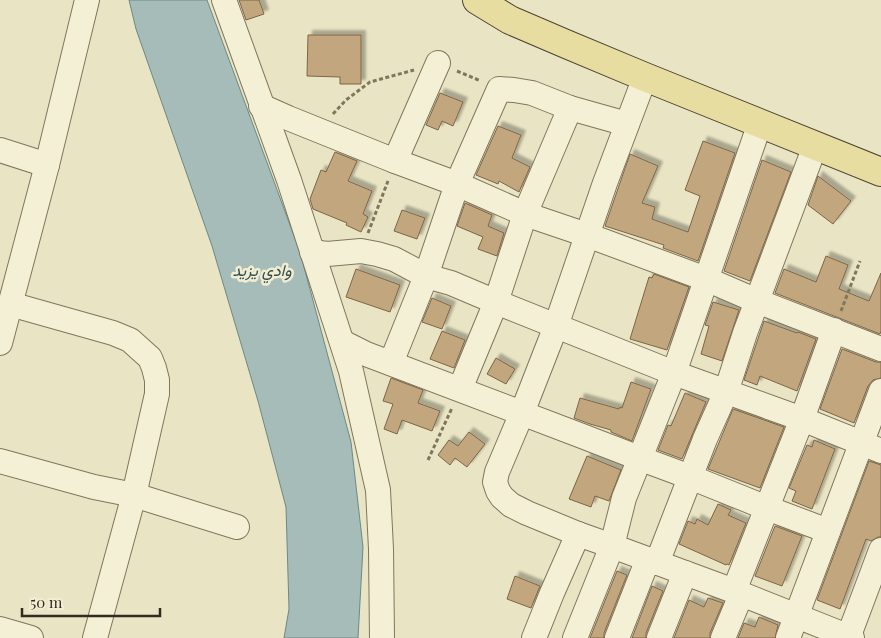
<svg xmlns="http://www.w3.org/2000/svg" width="881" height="638" font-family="'Playfair Display',Vazirmatn,serif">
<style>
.water{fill:#a5bcb9;stroke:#6d8986}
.building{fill:#c2a67e;stroke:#7d6545;filter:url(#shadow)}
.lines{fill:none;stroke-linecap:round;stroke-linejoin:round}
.minor-casing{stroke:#80765c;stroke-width:26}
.major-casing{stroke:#4f4430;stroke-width:30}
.path{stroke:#80765c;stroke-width:3;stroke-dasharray:4 2.5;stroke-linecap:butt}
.minor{stroke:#f4f0d6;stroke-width:24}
.major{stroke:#e7dda0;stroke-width:28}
.labels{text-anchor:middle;stroke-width:5;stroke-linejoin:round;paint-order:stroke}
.water-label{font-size:16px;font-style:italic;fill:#304d50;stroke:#f1edd2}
</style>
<defs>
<filter id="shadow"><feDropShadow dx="4.5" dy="-4.5" stdDeviation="1" flood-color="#0004"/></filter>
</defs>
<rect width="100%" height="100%" fill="#e8e4c4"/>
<path class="water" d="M129 0H207L300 252 351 442 363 547 358 638H284L289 609 286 507 258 401 212 246 136 29Z"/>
<g class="building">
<path d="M239 0H259L264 14 246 20Z"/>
<path d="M308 35H361V84H340V77L307 76Z"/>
<path d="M440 93 463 102 453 126 442 121 438 130 426 125Z"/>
<path d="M498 126 521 135 512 158 530 167 519 192 499 181 498 184 476 175Z"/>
<path d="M703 141 735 153 698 261 663 248 664 245 605 226 630 154 658 166 642 203 655 207 652 219 688 232 700 196 685 190Z"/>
<path d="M335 152 357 161 348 181 372 191 363 214 368 217 361 232 346 225 347 223 313 209 310 199 321 170 326 172Z"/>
<path d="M762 160 791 172 750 281 724 271Z"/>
<path d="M818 176 851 201 833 224 808 205Z"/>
<path d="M465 203 492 215 488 226 504 233 497 256 478 249 483 237 457 226Z"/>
<path d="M402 210 425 218 417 239 394 231Z"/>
<path d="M826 256 848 265 839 289 869 301 881 273V331L880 334 775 293 784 269 816 282Z"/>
<path d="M356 269 400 285 390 312 346 297Z"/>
<path d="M654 274 689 287 667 350 630 339 649 277 652 278Z"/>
<path d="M432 298 451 306 442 329 422 322Z"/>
<path d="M713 302 739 310 722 361 701 354 709 326 705 325Z"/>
<path d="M764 321 797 333 798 332 816 339 797 391 760 376 757 385 744 380Z"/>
<path d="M442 331 465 340 454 368 430 359Z"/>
<path d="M842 349 876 362H881V378L873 380 868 386 854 423 820 409Z"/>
<path d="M496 358 515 369 506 384 487 374Z"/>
<path d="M391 378 423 390 418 403 440 411 432 431 402 420 397 434 384 429 393 404 383 401Z"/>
<path d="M631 382 651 389 632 441 611 432V430L590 424 574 418 580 398 619 409 620 407 622 408Z"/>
<path d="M685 393 706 402 682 459 658 450 668 425 671 426Z"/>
<path d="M733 409 784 427 760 488 708 469Z"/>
<path d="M469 432 485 444 467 467 455 458 450 465 438 455 449 440 458 446Z"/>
<path d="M814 440 835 449 812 509 792 501 796 491 789 488 807 445 812 447Z"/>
<path d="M587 456 621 470 609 501 595 496 591 507 569 499Z"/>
<path d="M869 461 881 465V537H878L871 541 866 539 840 609 817 600Z"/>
<path d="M718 504 731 510 728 515 746 523 729 565 727 564 726 565 679 544 688 521 695 524 697 519 708 525Z"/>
<path d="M775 526 802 536 782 586 755 576Z"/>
<path d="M617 571 627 575 604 633V638H590Z"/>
<path d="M515 576 540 586 531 608 507 599Z"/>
<path d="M652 586 663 591 646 633V638H632Z"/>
<path d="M708 598 723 603 710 633V638H674L689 600 704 607Z"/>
<path d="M759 617 778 625 775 638H738L744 623 755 627Z"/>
</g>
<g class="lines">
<g class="minor-casing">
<g id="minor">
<path d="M224 0 289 180 351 371 378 490 381 549 382 638"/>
<path d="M645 77 605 183 556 326 522 413 497 472 495 482 498 491 502 497 511 505 527 513 578 534 612 546 734 591 852 638"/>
<path d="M261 106 288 118 395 161 457 184 525 214 587 235 706 279 757 301 881 349"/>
<path d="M0 150 47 165"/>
<path d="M395 161 438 63"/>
<path d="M312 252 327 254 361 251 377 254 394 259 426 276 451 283 496 302 674 373 802 419 881 451"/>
<path d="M10 304 113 333 130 340 150 358 154 368 157 380V394L134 495 95 638"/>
<path d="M342 342 366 354 582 436 639 458 690 477 767 508 828 531"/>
<path d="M0 343 47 165 87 0"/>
<path d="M391 363 426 276 457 184 499 89 514 90 532 93 570 108 627 124"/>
<path d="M460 389 496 302 525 214 570 108"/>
<path d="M0 461 94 487 134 495 237 527"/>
<path d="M657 563 705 439 726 392 745 333 815 146"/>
<path d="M734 591 802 419 834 330"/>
<path d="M0 629 31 638"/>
<path d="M534 638 552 593 578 534"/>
<path d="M575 638 612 546 624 498 674 373 760 123"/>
<path d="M617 638 648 559"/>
<path d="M659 638 685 573"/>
<path d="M723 638 741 595"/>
<path d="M788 638 881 391"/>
<path d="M848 638 881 550"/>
</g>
</g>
<g class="major-casing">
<path id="major" d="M477 0 510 20 566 44 645 77 881 172"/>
</g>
<g class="path">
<path d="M457 71 481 81"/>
<path d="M333 114 346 100 370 82 414 70"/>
<path d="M368 233 388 181"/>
<path d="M841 311 860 261"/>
<path d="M428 460 452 408"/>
</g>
<use href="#minor" class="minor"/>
<use href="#major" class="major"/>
</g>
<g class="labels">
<g class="water-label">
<text x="262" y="276">وادي يزيد</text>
</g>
</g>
<path d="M22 608v8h138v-8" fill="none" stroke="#322b1f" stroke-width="2.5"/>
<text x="30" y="608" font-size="15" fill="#322b1f" stroke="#f1edd2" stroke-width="4" paint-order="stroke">50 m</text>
</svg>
